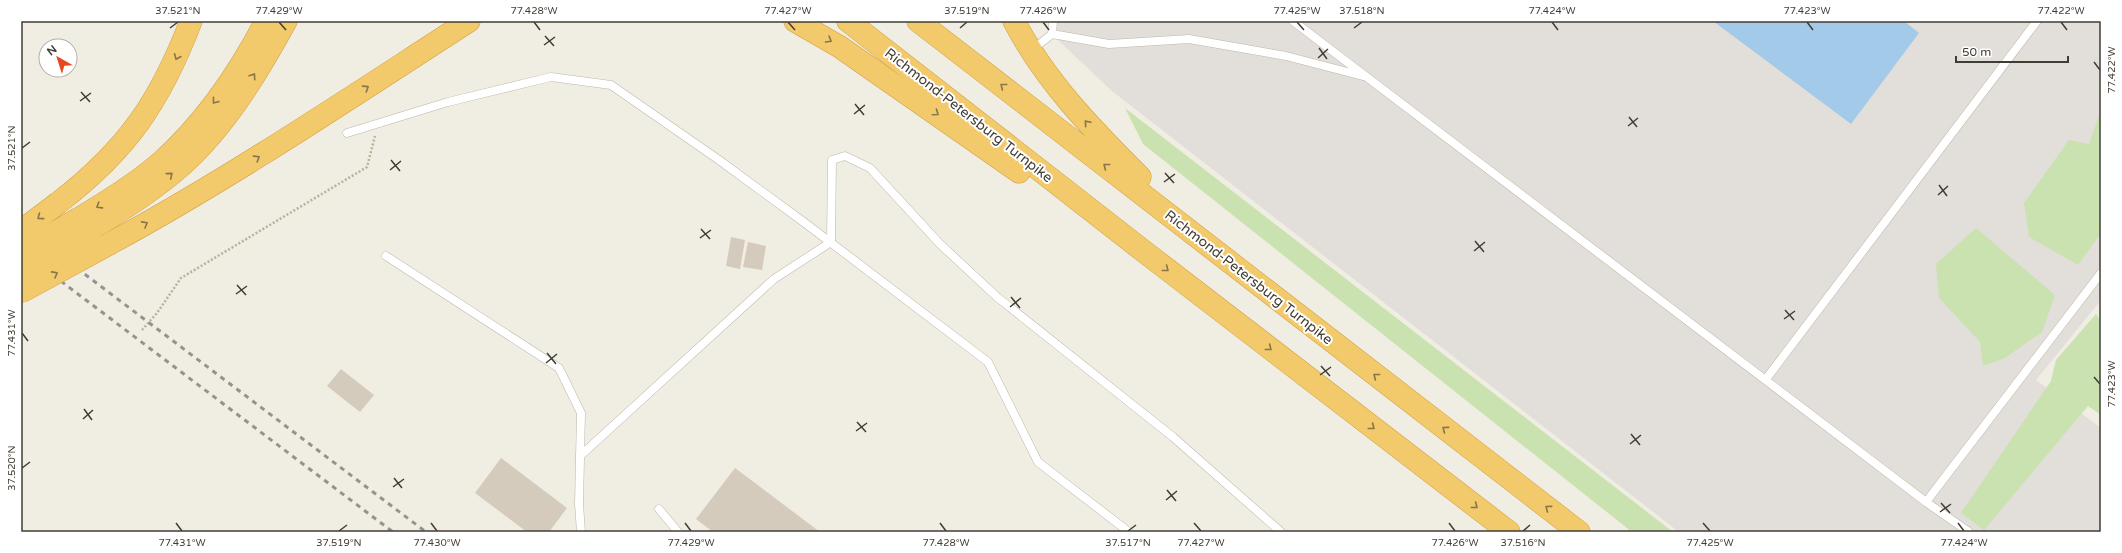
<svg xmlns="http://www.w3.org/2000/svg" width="2122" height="553" font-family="'Varela Round',sans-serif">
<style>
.industrial{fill:#e2ded9}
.green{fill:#c9e2af}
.water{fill:#a3cae9}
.building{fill:#d4cbbd}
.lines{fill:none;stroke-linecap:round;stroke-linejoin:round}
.service-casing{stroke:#beb7aa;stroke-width:9}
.motorway-casing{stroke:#d09f3e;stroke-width:23}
.path{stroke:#bbb099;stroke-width:2.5;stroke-dasharray:2 2;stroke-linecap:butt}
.service{stroke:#fff;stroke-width:8}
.motorway{stroke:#f2ca6c;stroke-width:22}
.rail{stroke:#939393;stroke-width:3;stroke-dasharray:5 5;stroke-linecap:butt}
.motorway-bridge-casing{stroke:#d09f3e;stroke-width:23;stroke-linecap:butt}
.motorway-bridge{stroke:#f2ca6c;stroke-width:22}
.oneway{stroke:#88754a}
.ticks{fill:none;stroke:#423d34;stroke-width:1.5}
.labels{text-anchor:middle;stroke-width:4;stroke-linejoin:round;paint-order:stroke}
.street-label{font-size:14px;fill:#423d34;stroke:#fff}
.neatline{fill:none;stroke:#423d34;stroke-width:1.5}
.ticks-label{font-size:10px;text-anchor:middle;fill:#423d34}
</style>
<rect width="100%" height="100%" fill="#f0ede3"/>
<path class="industrial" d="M1049 21H2101V300L2036 380 2101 428V532H1679L1112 91 1058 40Z"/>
<g class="green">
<path d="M1125 108 1673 532H1632L1143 144Z"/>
<path d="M2101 110V233L2078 265 2029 237 2024 203 2069 140 2089 144Z"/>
<path d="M1976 228 2055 295 2042 332 2005 358 1983 366 1980 342 1939 298 1936 264Z"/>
<path d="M2096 314 2101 322V415L2088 406 1984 530 1961 513 2051 381 2056 360Z"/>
</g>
<path class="water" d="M1713 21H1904L1919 33 1851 124Z"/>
<g class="building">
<path d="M731 237 745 240 740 269 726 266Z"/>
<path d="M748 242 766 246 762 270 743 267Z"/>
<path d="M341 369 374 395 360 412 327 386Z"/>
<path d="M501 458 567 508 549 532H527L475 493Z"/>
<path d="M735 468 820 532H713L696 519Z"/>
</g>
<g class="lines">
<g class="service-casing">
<g id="service">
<path d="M1293 21 1926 502 1969 532"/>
<path d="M1052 34 1109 44 1189 39 1286 56 1363 76"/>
<path d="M1032 50 1052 34 1053 21"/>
<path d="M347 133 448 102 551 77 611 85 719 160 805 223 988 362 1038 462 1129 532"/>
<path d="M386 256 559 368 581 413 579 504 581 532"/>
<path d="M1766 379 2037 21"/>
<path d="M580 456 774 279 831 242 832 160 845 156 870 168 940 244 997 297 1173 437 1281 532"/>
<path d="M1926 502 2101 273"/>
<path d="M659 509 678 532"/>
</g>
</g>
<g class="motorway-casing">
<g id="motorway">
<path d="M795 21 840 47 1019 172"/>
<path d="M848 21 1146 253 1509 532"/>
<path d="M918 21 1579 532"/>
<path d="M1014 21C1045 81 1092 129 1140 177"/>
<path d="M58 203C127 150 160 102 191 21"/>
<path d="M78 219C106 202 134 185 159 164 203 125 239 73 266 21"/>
<path d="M92 229C123 209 154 190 181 166 225 127 258 72 286 21"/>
<path d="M111 243C234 176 351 97 469 21"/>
</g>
</g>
<path class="path" d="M142 330 157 313 181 278 367 167 375 136"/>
<use href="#service" class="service"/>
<use href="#motorway" class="motorway"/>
<g class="rail">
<path d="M21 226 426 532"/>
<path d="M21 251 393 532"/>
</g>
<g class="motorway-bridge-casing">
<g id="motorway-bridge">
<path d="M21 231 58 203"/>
<path d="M21 253 78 219"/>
<path d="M21 274 92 229"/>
<path d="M21 292 111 243"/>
</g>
</g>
<use href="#motorway-bridge" class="motorway-bridge"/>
</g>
<defs><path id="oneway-chevron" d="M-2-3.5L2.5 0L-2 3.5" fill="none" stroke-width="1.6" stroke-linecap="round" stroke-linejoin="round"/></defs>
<g class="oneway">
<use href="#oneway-chevron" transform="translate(829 40) rotate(30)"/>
<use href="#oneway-chevron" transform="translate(177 57) rotate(113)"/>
<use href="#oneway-chevron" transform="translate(253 76) rotate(-56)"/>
<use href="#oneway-chevron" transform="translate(1003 86) rotate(-142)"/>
<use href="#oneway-chevron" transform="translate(366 88) rotate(-33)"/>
<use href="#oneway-chevron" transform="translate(215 101) rotate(128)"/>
<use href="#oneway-chevron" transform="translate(936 113) rotate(35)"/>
<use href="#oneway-chevron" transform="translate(1087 123) rotate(-131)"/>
<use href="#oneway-chevron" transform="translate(257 158) rotate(-32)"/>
<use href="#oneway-chevron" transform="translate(1106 166) rotate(-142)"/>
<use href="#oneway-chevron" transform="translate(170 175) rotate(-40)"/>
<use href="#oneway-chevron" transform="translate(99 206) rotate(148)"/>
<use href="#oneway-chevron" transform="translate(40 217) rotate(143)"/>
<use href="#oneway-chevron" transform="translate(145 224) rotate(-29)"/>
<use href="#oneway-chevron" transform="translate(1166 269) rotate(38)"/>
<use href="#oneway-chevron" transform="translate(55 274) rotate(-29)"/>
<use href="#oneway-chevron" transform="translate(1269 348) rotate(38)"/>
<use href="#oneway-chevron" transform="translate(1376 376) rotate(-142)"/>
<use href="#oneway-chevron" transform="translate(1372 427) rotate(38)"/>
<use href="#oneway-chevron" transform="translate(1445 429) rotate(-143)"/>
<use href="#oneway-chevron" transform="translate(1475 506) rotate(38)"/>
<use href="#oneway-chevron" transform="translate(1548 508) rotate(-143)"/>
</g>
<path class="ticks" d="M279 22 286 30M534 22 540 30M788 22 795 30M1043 22 1049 30M1297 22 1304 30M1552 22 1558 30M1807 22 1813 30M2061 22 2067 30M170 28 178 22M960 28 967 22M1354 28 1362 22M545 36 554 46M544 45 555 37M1319 48 1327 59M1318 58 1328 49M2094 62 2100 70M81 92 90 102M80 101 91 93M855 104 864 115M854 114 865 105M1629 117 1637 127M1628 126 1638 118M22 148 30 142M391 160 400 171M390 170 401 161M1165 173 1174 183M1164 182 1175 174M1939 185 1947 196M1938 195 1948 186M701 229 710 239M700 238 711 230M1475 241 1484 252M1474 251 1485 242M237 285 246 295M236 294 247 286M1011 297 1020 308M1010 307 1021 298M1785 310 1794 320M1784 319 1795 311M22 333 28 341M547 353 556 364M546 363 557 354M1321 366 1330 376M1320 375 1331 367M2094 377 2100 384M84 409 92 420M83 419 93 410M857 422 866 432M856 431 867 423M1631 434 1640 445M1630 444 1641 435M22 468 30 462M394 478 402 488M393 487 404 479M1167 490 1176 501M1166 500 1177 491M1941 503 1950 513M1940 512 1951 504M176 523 182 531M431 523 437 531M685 523 691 531M940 523 946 531M1194 523 1201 531M1449 523 1455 531M1703 523 1710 531M1958 523 1964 531M339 531 347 525M1128 531 1136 525M1523 531 1530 525"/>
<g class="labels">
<g class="street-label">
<text transform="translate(969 115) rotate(38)" y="5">Richmond-Petersburg Turnpike</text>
<text transform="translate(1249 277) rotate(38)" y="5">Richmond-Petersburg Turnpike</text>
</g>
</g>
<rect width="2122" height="553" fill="none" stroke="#ffffff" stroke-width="44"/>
<g transform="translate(58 58) rotate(321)"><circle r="19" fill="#ffffff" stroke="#b3b1ae"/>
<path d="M0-3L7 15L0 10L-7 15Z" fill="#e94622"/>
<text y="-6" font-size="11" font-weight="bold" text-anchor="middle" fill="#423d34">N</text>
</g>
<path d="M1956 56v6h112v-6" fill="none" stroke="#423d34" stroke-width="2"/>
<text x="1962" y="56" font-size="12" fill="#423d34" stroke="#ffffff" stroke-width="3" paint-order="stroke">50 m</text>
<rect x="22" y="22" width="2078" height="509" class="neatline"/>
<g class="ticks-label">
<text x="178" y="14">37.521°N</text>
<text x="279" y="14">77.429°W</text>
<text x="534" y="14">77.428°W</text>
<text x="788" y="14">77.427°W</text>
<text x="967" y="14">37.519°N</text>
<text x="1043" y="14">77.426°W</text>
<text x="1297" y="14">77.425°W</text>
<text x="1362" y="14">37.518°N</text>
<text x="1552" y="14">77.424°W</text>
<text x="1807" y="14">77.423°W</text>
<text x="2061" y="14">77.422°W</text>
<text transform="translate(2111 70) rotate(-90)" y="4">77.422°W</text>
<text transform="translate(11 148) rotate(-90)" y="4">37.521°N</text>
<text transform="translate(11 333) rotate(-90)" y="4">77.431°W</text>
<text transform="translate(2111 384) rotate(-90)" y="4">77.423°W</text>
<text transform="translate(11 468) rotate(-90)" y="4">37.520°N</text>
<text x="182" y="546">77.431°W</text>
<text x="339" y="546">37.519°N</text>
<text x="437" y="546">77.430°W</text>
<text x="691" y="546">77.429°W</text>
<text x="946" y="546">77.428°W</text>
<text x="1128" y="546">37.517°N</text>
<text x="1201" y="546">77.427°W</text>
<text x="1455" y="546">77.426°W</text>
<text x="1523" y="546">37.516°N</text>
<text x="1710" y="546">77.425°W</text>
<text x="1964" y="546">77.424°W</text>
</g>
</svg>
